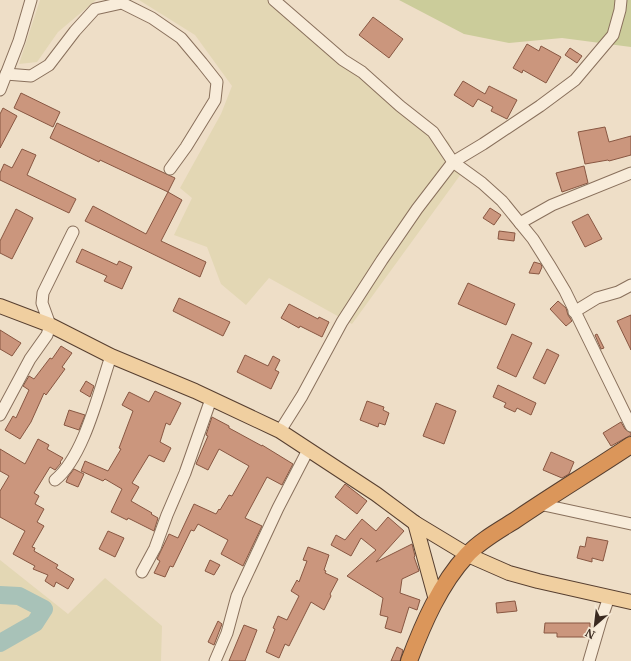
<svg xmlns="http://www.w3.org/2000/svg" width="631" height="661" font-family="Merriweather,serif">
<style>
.farmland{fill:#e3d7b4}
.green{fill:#cbcc9a}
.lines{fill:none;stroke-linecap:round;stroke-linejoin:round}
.river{stroke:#a8c2b8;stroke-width:18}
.building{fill:#cb967d;stroke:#885742}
.minor-casing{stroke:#89705c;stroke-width:13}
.major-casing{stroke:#573f30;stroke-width:16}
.highway-casing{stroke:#573f30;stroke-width:18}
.minor{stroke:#f8ecda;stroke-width:11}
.major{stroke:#f0cfa0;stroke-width:14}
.highway{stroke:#db965a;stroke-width:16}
</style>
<rect width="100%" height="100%" fill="#eedec7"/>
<g class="farmland">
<path d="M40 0H96L58 32 37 62 19 64Z"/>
<path d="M139 0H272L449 142 461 174 352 324 269 278 246 305 221 284 207 247 174 235 192 198 180 188 221 114 232 86 195 35Z"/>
<path d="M0 560 68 614 105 578 162 626 161 661H0Z"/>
</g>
<path class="green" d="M399 0H631V47L562 38 509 43 464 34Z"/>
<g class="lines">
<path class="river" d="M0 595 19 596 44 609 35 623 0 643"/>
</g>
<g class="building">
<path d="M373 17 403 39 389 58 359 35Z"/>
<path d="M527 44 539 51 541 46 561 57 546 83 523 70 522 73 513 68Z"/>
<path d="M570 48 582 56 577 63 565 55Z"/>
<path d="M463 81 485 94 489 86 517 100 507 119 491 111 493 107 478 99 473 107 454 95Z"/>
<path d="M21 93 60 112 53 127 14 108Z"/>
<path d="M3 108 17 116 0 148V114Z"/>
<path d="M57 123 175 178 168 192 100 160 99 162 50 138Z"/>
<path d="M605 127 609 142 631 136V155L609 161 608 160 585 164 578 132Z"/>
<path d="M22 149 36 155 27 175 76 199 69 213 0 180V173L4 164 12 168Z"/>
<path d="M584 166 588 183 562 192 556 173Z"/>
<path d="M168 192 182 200 161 241 206 262 200 277 85 221 93 206 146 234Z"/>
<path d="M490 208 501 215 494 225 483 218Z"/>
<path d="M16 209 33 218 12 259 0 253V241Z"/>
<path d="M588 214 602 239 585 247 572 222Z"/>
<path d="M499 231 515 233 514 241 498 239Z"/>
<path d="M82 249 117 265 119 261 132 267 122 289 104 281 107 276 76 262Z"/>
<path d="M534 262 541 264 542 267 539 274 529 273Z"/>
<path d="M468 283 515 304 506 325 458 304Z"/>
<path d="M179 298 230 322 223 336 173 311Z"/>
<path d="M558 301 566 308 568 315 572 321 566 326 550 309Z"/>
<path d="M289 304 318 319 319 317 329 322 322 337 300 326 299 328 281 318Z"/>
<path d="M631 315V350L617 321Z"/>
<path d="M0 330 21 343 12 356 0 349Z"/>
<path d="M512 334 532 343 516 377 497 368Z"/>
<path d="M597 334 604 348 601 349 595 335Z"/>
<path d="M61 346 72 353 62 367 65 369 46 395 44 393 31 422 20 439 5 430 13 416 16 418 29 390 23 386 29 376 34 379 50 358 52 359Z"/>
<path d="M547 349 559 355 545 384 533 378Z"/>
<path d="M245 355 268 366 273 356 280 360 275 370 279 372 271 389 237 372Z"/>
<path d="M86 381 94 386 90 397 80 391Z"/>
<path d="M498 385 536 403 531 415 517 408 515 412 504 407 506 403 493 397Z"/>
<path d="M155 391 181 403 170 425 166 423 160 442 171 448 164 462 149 455 132 483 139 487 131 501 152 513 151 514 158 518 154 531 128 518 127 520 111 512 122 489 105 479 103 481 81 471 85 461 108 471 121 449 119 448 133 411 122 405 129 392 149 402Z"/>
<path d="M367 401 384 407 383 410 389 413 385 425 379 423 378 427 360 420Z"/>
<path d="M436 403 456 411 444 444 423 436Z"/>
<path d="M69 410 85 415 79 430 64 425Z"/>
<path d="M212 417 229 426V428L262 446V445L293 464 282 485 267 477 245 518 262 526 243 566 221 554 228 540 198 524 194 531 191 530 173 567 170 566 165 577 154 573 160 561 157 559 169 534 178 538 194 504 216 514 219 509 220 510 229 495 232 496 249 466 219 449 208 470 196 464 208 436 206 435Z"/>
<path d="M621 422 625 429 631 433V435L611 446 603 433Z"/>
<path d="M38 439 49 445 47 449 63 458 60 462 61 463 55 470 50 467 34 493 39 496 35 504 44 509 37 522 44 526 32 547 35 548 34 551 58 565 56 568 74 579 68 589 56 582 54 587 45 581 48 575 33 569 35 566 13 554 25 531 0 517V491L9 476 0 471V449L25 464Z"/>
<path d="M551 452 574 462 569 474 562 478 543 470Z"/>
<path d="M74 469 84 474 78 487 66 482 68 477Z"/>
<path d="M345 484 367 501 357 514 335 497Z"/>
<path d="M388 517 404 531 376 562 412 544 415 556 414 557 419 571 402 579 400 593 420 600 417 610 409 607 401 633 385 628 388 617 380 615 383 598 347 576 376 550 361 538 351 556 331 545 336 535 345 540 362 519 376 531Z"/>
<path d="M108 531 124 538 115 557 99 549Z"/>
<path d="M587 537 608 541 603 561 592 558V562L577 558 580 546 585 547Z"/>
<path d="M308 547 329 555 324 570 326 571 325 573 338 579 330 594 331 596 324 610 311 602 289 646 285 644 279 658 266 652 275 629 273 628 278 616 287 620 299 596 291 591 297 580 299 582 307 561 303 560Z"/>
<path d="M210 560 220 565 214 575 205 571Z"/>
<path d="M515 601 517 611 497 613 496 603Z"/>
<path d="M218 621 222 624 214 645 208 642Z"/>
<path d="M545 623H590V632L589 637H557V633H544Z"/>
<path d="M244 625 257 630 245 661H229Z"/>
<path d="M397 647 403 650 400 661H391Z"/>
</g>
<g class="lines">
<g class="minor-casing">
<g id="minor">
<path d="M274 0 343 60 362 72 400 106 433 132 453 162 482 183 502 201 533 239 550 266 565 291 631 426"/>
<path d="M6 74 31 76 49 65 75 31 95 9 122 3 152 18 181 38 202 63 217 82 215 100 186 147 170 169"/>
<path d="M0 90 19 41 31 0"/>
<path d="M520 223 552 205 631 173"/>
<path d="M574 312 597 298 618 292 631 285"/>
<path d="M0 415 30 359 47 335 50 325 42 303 43 293 73 232"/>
<path d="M280 431 302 396 342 322 382 260 417 209 453 162 483 144 540 106 575 80 613 35 620 10 621 0"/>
<path d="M55 480C84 457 99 391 111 356"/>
<path d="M539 504 631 524"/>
<path d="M142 572 155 548 167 515 185 473 211 399"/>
<path d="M215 661 227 633 237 596 278 508 308 450"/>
<path d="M589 661 601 620 609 597"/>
</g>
</g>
<g class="major-casing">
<g id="major">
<path d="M0 306 50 325 111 356 195 391 280 431 376 494 415 523 468 555 509 573 538 581 631 602"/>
<path d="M415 523 436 600"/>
</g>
</g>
<g class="highway-casing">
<path id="highway" d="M409 661C423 624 440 584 467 555 480 541 498 531 514 521 552 495 592 471 631 445"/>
</g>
<use href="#minor" class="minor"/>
<use href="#major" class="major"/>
<use href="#highway" class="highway"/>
</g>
<g transform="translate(595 625) rotate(208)" stroke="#f5e9d6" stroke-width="3" paint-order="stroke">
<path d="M0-3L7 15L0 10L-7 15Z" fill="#3a2a20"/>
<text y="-6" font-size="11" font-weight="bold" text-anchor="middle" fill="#3a2a20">N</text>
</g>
</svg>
